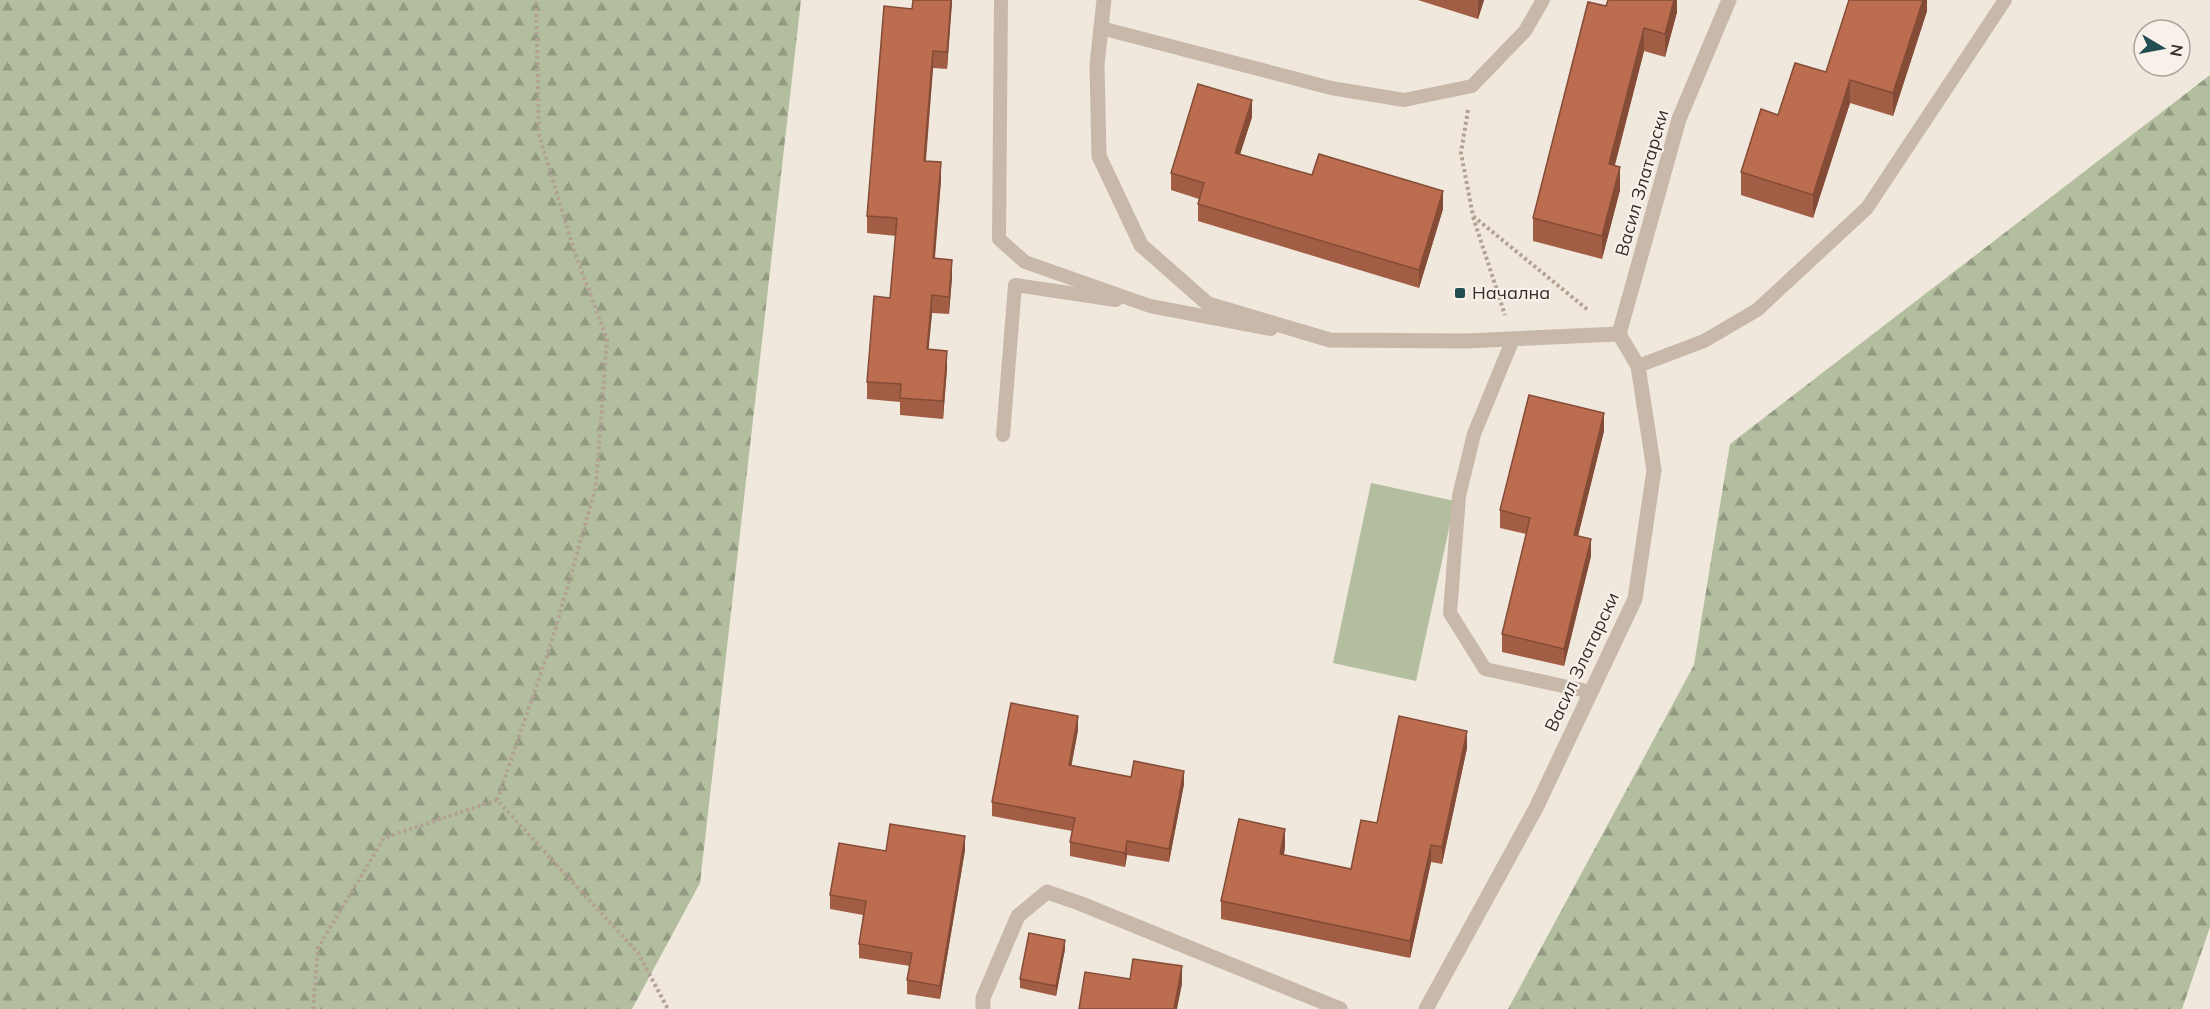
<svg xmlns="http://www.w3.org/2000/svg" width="2210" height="1009" font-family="Mulish,sans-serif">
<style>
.green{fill:#b2be9e}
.forest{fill:url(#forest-firs)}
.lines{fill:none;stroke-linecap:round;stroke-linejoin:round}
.path{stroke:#b3a294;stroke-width:4;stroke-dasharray:3 3;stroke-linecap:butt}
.service{stroke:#c7b8aa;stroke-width:14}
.minor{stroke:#c7b8aa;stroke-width:15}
.wall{fill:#a25e44}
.shaded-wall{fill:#844c37}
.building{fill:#bc6d4f;stroke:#844c37;stroke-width:1.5}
.poi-dot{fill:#224e53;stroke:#f8f1e9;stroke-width:2}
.labels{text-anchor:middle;stroke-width:4.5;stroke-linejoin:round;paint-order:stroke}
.street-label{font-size:18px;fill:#352d29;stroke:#f8f1e9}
.poi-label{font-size:18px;fill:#352d29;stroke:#f8f1e9;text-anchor:start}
</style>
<defs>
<pattern id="forest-firs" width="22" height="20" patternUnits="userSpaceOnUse" patternTransform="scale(1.5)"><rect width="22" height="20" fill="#b2be9e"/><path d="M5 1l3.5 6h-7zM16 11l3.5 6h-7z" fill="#929b81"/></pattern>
</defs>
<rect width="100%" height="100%" fill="#f0e7dd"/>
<path class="green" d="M1371 483 1455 501 1416 681 1333 663Z"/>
<g class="forest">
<path d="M0 0H801L700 883 632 1009H0Z"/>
<path d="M2210 75V927L2182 1009H1508L1694 665 1730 444Z"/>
</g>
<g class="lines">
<g class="path">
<path d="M1468 110 1461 153 1473 216 1588 310"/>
<path d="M1473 217 1505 315"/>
<path d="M497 800 552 641 596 486 607 339 575 253 539 135 536 0"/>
<path d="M313 1009 318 948 384 838 497 800 638 953 668 1009"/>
</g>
<g class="service">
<path d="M1001 0 999 239 1025 262 1150 306 1271 329"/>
<path d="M1101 28 1331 88 1404 100 1472 86 1525 31 1543 0"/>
<path d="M1513 339 1474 434 1459 496 1450 613 1485 669 1591 692"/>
<path d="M1638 366 1704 341 1757 310 1867 208 2005 0"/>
<path d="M1003 435 1015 285 1116 300"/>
</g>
<g class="minor">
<path d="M1104 0 1097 65 1099 156 1141 245 1208 304 1330 340 1466 341 1619 334"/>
<path d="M983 1009V998L1018 916 1047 892 1079 903 1340 1009"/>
<path d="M1426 1009 1536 808 1635 599 1654 470 1638 366 1619 334 1679 119 1729 0"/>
</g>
</g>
<g class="wall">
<path d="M952 0 947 69 933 68 926 161 941 180 935 258 952 277 949 314 932 313 928 349 947 368 943 419 900 415V402L867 399V382L890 298 896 236 867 233V216L912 9Z"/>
<path d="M1418 0H1484L1478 19Z"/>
<path d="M1677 0V12L1665 57 1644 51 1615 165 1620 190 1602 259 1533 241V218L1606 6Z"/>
<path d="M1927 0V11L1893 116 1850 103 1813 218 1741 195V172L1778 115 1826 72Z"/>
<path d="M1252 117 1240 154 1312 175 1443 209 1419 288 1198 221V204L1199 199 1171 190V173Z"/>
<path d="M1604 431 1578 536 1591 556 1564 666 1502 652V634L1526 534 1500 528V510Z"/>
<path d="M1078 730 1071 766 1131 777 1184 784 1169 862 1127 855 1125 867 1070 856V842L1072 831 992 816V802Z"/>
<path d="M1467 748 1442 864 1431 862 1410 958 1221 919V901L1285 847 1284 855 1351 869 1377 823Z"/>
<path d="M965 850 940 999 907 994V980L910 966 859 958V944L863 915 830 909V895L886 851Z"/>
<path d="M1065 949 1056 996 1020 988V979Z"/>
</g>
<g class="shaded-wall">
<path d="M951 0H952V3L947 69V52Z"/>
<path d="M1478 0H1484L1478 19Z"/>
<path d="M1674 0H1677V12L1665 57V34Z"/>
<path d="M1923 0H1927V11L1893 116V93Z"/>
<path d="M1644 28V51L1609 187V164Z"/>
<path d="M933 51V68L924 178V161Z"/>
<path d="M1850 80V103L1813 218V195Z"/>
<path d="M1252 100V117L1235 170V153Z"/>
<path d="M941 162V180L933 276V258Z"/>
<path d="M1620 167V190L1602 259V236Z"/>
<path d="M1443 191V209L1419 288V270Z"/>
<path d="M952 260V277L949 314V297Z"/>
<path d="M932 295V313L927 367V349Z"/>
<path d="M947 351V368L943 419V401Z"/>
<path d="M1604 413V431L1574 552V535Z"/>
<path d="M1591 539V556L1564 666V649Z"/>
<path d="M1078 716V730L1069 779V765Z"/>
<path d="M1467 731V748L1442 864V847Z"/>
<path d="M1184 771V784L1169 862V849Z"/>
<path d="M1285 829V847L1280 871V854Z"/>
<path d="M965 836V850L940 999V986Z"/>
<path d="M1127 841V855L1125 867V853Z"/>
<path d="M1431 845V862L1410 958V941Z"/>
<path d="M1065 940V949L1056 996V986Z"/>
<path d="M1182 966V984L1177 1009H1174Z"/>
</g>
<g class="building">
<path d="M913 0H951L947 52 933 51 924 161 941 162 933 258 952 260 949 297 932 295 927 349 947 351 943 401 900 398 901 384 867 382 874 296 890 298 897 218 867 216 884 6 912 9Z"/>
<path d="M1608 0H1674L1665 34 1644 28 1609 164 1620 167 1602 236 1533 218 1588 2 1606 6Z"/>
<path d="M1849 0H1923L1893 93 1850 80 1813 195 1741 172 1761 109 1778 115 1795 63 1826 72Z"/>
<path d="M1198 84 1252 100 1235 153 1312 175 1319 154 1443 191 1419 270 1198 204 1204 183 1171 173Z"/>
<path d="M1529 395 1604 413 1574 535 1591 539 1564 649 1502 634 1530 518 1500 510Z"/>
<path d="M1011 703 1078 716 1069 765 1131 777 1134 761 1184 771 1169 849 1127 841 1125 853 1070 842 1075 818 992 802Z"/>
<path d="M1399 716 1467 731 1442 847 1431 845 1410 941 1221 901 1239 819 1285 829 1280 854 1351 869 1361 820 1377 823Z"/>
<path d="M890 824 965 836 940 986 907 980 912 953 859 944 866 901 830 895 839 843 886 851Z"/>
<path d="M1029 933 1065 940 1056 986 1020 979Z"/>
<path d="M1133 959 1182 966 1174 1009H1079L1085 972 1130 979Z"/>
</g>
<rect class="poi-dot" x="1454" y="287" width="12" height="12" rx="3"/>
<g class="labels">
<g class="street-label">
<text transform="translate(1642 183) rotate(-74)" y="6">Васил Златарски</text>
<text transform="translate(1582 662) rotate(-65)" y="6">Васил Златарски</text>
</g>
<g class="poi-label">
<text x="1472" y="299">Начална</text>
</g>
</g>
<g transform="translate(2162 48) rotate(100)"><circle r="28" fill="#f8f1e9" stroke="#aaa39c" stroke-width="1.5"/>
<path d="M0-4.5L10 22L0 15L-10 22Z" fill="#224e53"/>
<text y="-9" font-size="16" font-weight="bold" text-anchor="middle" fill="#352d29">N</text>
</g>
</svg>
